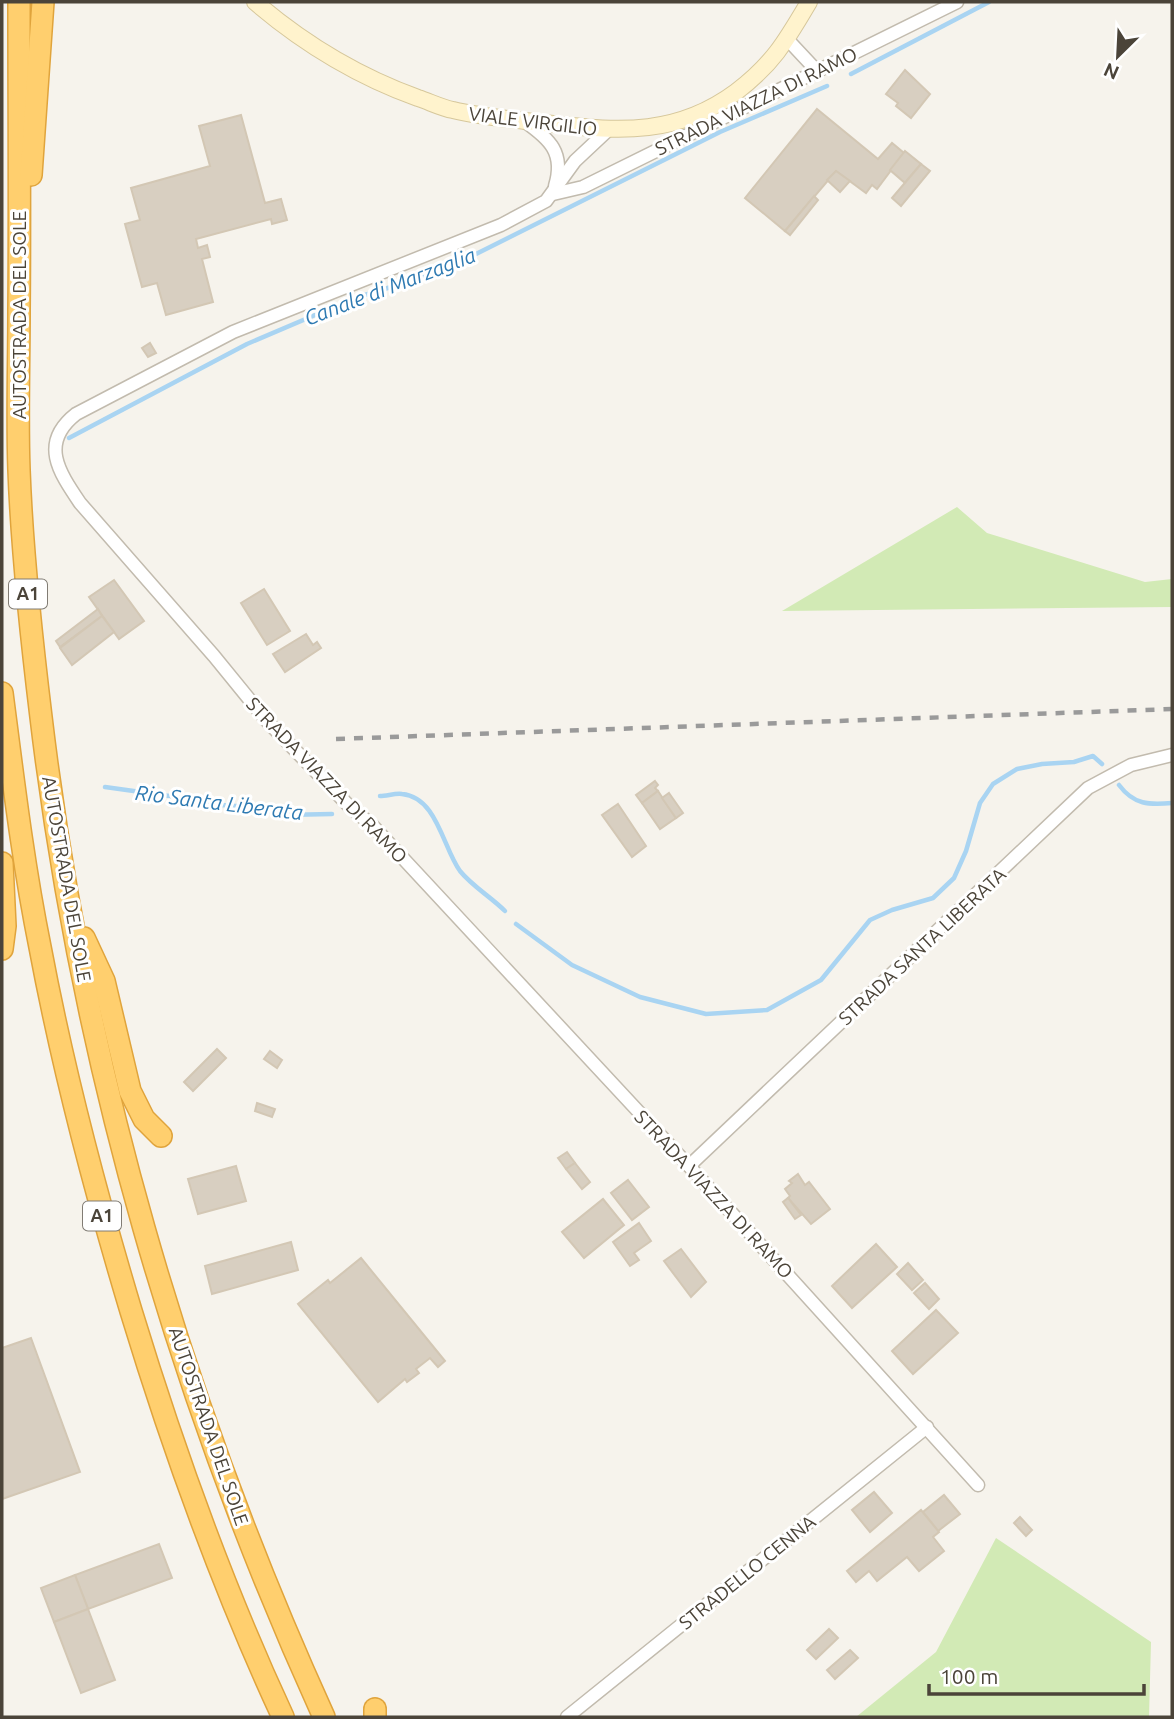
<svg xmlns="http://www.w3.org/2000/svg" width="1174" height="1719" font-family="Ubuntu,sans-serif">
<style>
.green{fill:#d2eab5}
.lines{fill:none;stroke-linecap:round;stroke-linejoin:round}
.stream{stroke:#a9d4f2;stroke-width:4.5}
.building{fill:#d8cfc1;stroke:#d3c7b4;stroke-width:2}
.street-casing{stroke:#c2bbae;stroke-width:15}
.secondary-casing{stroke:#d6c79b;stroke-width:18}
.highway-casing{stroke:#e0a43c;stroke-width:24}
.street{stroke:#fff;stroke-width:12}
.secondary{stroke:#fff3cd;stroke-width:16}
.highway{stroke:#ffcf6e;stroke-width:21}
.rail{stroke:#9a9a9a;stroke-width:4.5;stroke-dasharray:9 9;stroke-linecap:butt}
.labels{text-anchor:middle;stroke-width:6;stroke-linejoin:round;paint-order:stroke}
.shield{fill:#fff;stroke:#817c74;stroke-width:2}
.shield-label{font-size:18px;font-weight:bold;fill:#4b4439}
.street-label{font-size:19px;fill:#4b4439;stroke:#fff}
.water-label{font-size:21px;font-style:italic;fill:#2e7ab2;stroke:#fff}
</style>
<rect width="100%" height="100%" fill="#f6f3ec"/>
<g class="green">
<path d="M957 507 987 533 1145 582 1172 579V607L782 611Z"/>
<path d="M996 1538 1151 1642 1149 1717H856L936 1652Z"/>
</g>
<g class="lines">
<g class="stream">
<path d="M851 74 989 2"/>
<path d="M69 438 247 344 355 298 440 272 720 132 827 86"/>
<path d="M1119 785C1134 805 1149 805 1172 803"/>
<path d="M105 787 191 799 219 805 253 807 284 815 332 814"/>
<path d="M380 796C387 796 395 793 402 794 437 797 443 848 460 871 472 886 491 897 505 911"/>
<path d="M516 924 572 965 640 997 706 1014 767 1010 821 980 870 920 892 910 933 898 954 878 966 851 980 803 993 784 1017 769 1042 764 1074 762 1093 756 1102 764"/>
</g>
</g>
<g class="building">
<path d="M905 70 930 94 911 118 896 106 898 103 886 94Z"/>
<path d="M817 109 878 159 892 143 904 153 877 189 872 185 866 193 836 171 785 231 745 198Z"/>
<path d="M241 115 265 203 281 199 287 220 272 224 271 219 196 239 198 248 207 245 210 257 202 259 213 302 166 315 157 283 142 287 125 224 140 220 131 188 210 166 199 126Z"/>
<path d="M905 151 921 164 905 183 890 170Z"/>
<path d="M921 164 930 171 901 206 892 198Z"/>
<path d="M836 171 850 181 840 192 827 180Z"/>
<path d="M814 196 818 200 790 235 785 231Z"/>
<path d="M150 343 156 353 148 357 142 348Z"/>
<path d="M114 580 144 621 119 639 89 597Z"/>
<path d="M264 589 290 631 267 645 241 603Z"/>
<path d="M98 609 102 616 60 647 56 641Z"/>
<path d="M102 616 114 632 72 665 60 648Z"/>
<path d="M306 634 313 645 317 642 321 648 285 672 273 654Z"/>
<path d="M655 781 658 785 655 788 658 791 642 803 636 795Z"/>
<path d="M658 791 676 818 660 829 642 803Z"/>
<path d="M669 793 683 813 676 818 662 798Z"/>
<path d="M618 804 646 846 632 857 602 815Z"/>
<path d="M217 1049 226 1058 193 1091 184 1082Z"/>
<path d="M270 1051 282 1060 277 1068 264 1059Z"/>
<path d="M257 1103 275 1109 272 1117 255 1111Z"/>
<path d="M567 1152 575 1163 566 1169 558 1158Z"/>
<path d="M575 1163 590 1182 582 1189 566 1169Z"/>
<path d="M236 1166 246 1201 198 1214 188 1179Z"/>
<path d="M798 1174 805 1185 809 1182 830 1209 811 1224 788 1198 790 1196 785 1189 792 1183 789 1181Z"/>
<path d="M628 1180 649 1207 632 1220 611 1193Z"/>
<path d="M788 1198 801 1215 795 1219 783 1202Z"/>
<path d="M603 1199 624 1225 584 1258 562 1232Z"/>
<path d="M639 1223 651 1241 634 1253 639 1260 630 1266 613 1242Z"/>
<path d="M291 1242 298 1270 212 1294 205 1266Z"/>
<path d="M876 1244 897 1267 852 1308 832 1286Z"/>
<path d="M681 1249 706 1282 691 1297 664 1261Z"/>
<path d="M361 1258 445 1361 438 1367 430 1358 416 1369 419 1373 407 1382 405 1379 378 1402 298 1304 328 1280 330 1283Z"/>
<path d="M908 1263 923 1280 912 1290 897 1274Z"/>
<path d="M925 1283 939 1299 929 1309 914 1293Z"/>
<path d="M936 1310 958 1333 913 1374 892 1351Z"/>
<path d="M31 1338 80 1472 2 1499V1348Z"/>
<path d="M874 1492 892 1513 870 1532 852 1510Z"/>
<path d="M944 1495 960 1514 938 1531 923 1512Z"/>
<path d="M921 1510 939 1532 933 1537 944 1551 919 1571 907 1557 877 1581 869 1571 856 1582 847 1571Z"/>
<path d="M1020 1517 1032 1530 1026 1536 1014 1523Z"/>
<path d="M159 1544 172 1578 88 1609 75 1575Z"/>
<path d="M75 1575 88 1609 54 1622 41 1588Z"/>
<path d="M88 1609 115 1680 81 1693 54 1622Z"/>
<path d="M829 1629 838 1638 816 1659 807 1650Z"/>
<path d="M850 1650 858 1658 835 1679 827 1670Z"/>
</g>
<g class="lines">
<g class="street-casing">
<g id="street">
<path d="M788 40 817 71"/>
<path d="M524 121C550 139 565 153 555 186"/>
<path d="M607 131 575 161 546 201 501 225 233 332 76 414C39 443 59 472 80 503L214 656 267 721 350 807 373 826 689 1166 978 1485"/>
<path d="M553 194 583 187 957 2"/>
<path d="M689 1166 1088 788 1131 765 1172 755"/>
<path d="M567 1717 927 1427"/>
</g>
</g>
<g class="secondary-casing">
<path id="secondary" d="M255 2C304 44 357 76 418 98 430 102 442 108 453 110 486 118 520 120 553 124 621 132 678 135 736 92 773 64 786 41 809 2"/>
</g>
<g class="highway-casing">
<g id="highway">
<path d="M19 2C19 105 20 208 19 311 19 364 17 418 19 470 22 553 31 635 41 717 82 1062 180 1401 324 1717"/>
<path d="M31 175 43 2"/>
<path d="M2 693C13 778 23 863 40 947 63 1070 95 1191 131 1311 173 1449 222 1586 283 1717"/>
<path d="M2 863 5 926 2 949"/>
<path d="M84 938 104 981 130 1091 144 1119 161 1136"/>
<path d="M375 1709V1717"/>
</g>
</g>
<use href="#street" class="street"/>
<use href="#secondary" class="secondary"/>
<use href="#highway" class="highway"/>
<path class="rail" d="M336 739 1172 709"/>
</g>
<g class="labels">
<g class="shield">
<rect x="9" y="579.5" width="38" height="29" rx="5"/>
<rect x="83" y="1201.5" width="38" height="29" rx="5"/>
</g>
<g class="shield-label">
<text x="28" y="600">A1</text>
<text x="102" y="1222">A1</text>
</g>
<g class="street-label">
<text transform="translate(756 101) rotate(-26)" y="7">STRADA VIAZZA DI RAMO</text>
<text transform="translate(533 121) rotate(7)" y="7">VIALE VIRGILIO</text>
<text transform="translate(19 315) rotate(-90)" y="7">AUTOSTRADA DEL SOLE</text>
<text transform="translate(327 780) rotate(46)" y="7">STRADA VIAZZA DI RAMO</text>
<text transform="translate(67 879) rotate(80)" y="7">AUTOSTRADA DEL SOLE</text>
<text transform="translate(922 946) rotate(-43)" y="7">STRADA SANTA LIBERATA</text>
<text transform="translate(714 1194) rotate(47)" y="7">STRADA VIAZZA DI RAMO</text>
<text transform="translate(209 1426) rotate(71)" y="7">AUTOSTRADA DEL SOLE</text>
<text transform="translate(747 1572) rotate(-39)" y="7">STRADELLO CENNA</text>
</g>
<g class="water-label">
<text transform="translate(390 287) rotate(-21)" y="7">Canale di Marzaglia</text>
<text transform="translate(219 803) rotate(7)" y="7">Rio Santa Liberata</text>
</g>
</g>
<rect width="1174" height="1719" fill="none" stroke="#4b4439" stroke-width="7"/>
<g transform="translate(1118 56) rotate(204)" stroke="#ffffff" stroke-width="5" paint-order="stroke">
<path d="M0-5L12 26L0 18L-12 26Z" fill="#4b4439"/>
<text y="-10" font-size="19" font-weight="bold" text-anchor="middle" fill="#4b4439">N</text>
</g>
<path d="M929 1684v10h215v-10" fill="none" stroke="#4b4439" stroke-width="3.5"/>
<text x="940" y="1684" font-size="21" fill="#4b4439" stroke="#ffffff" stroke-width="5" paint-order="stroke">100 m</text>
</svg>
